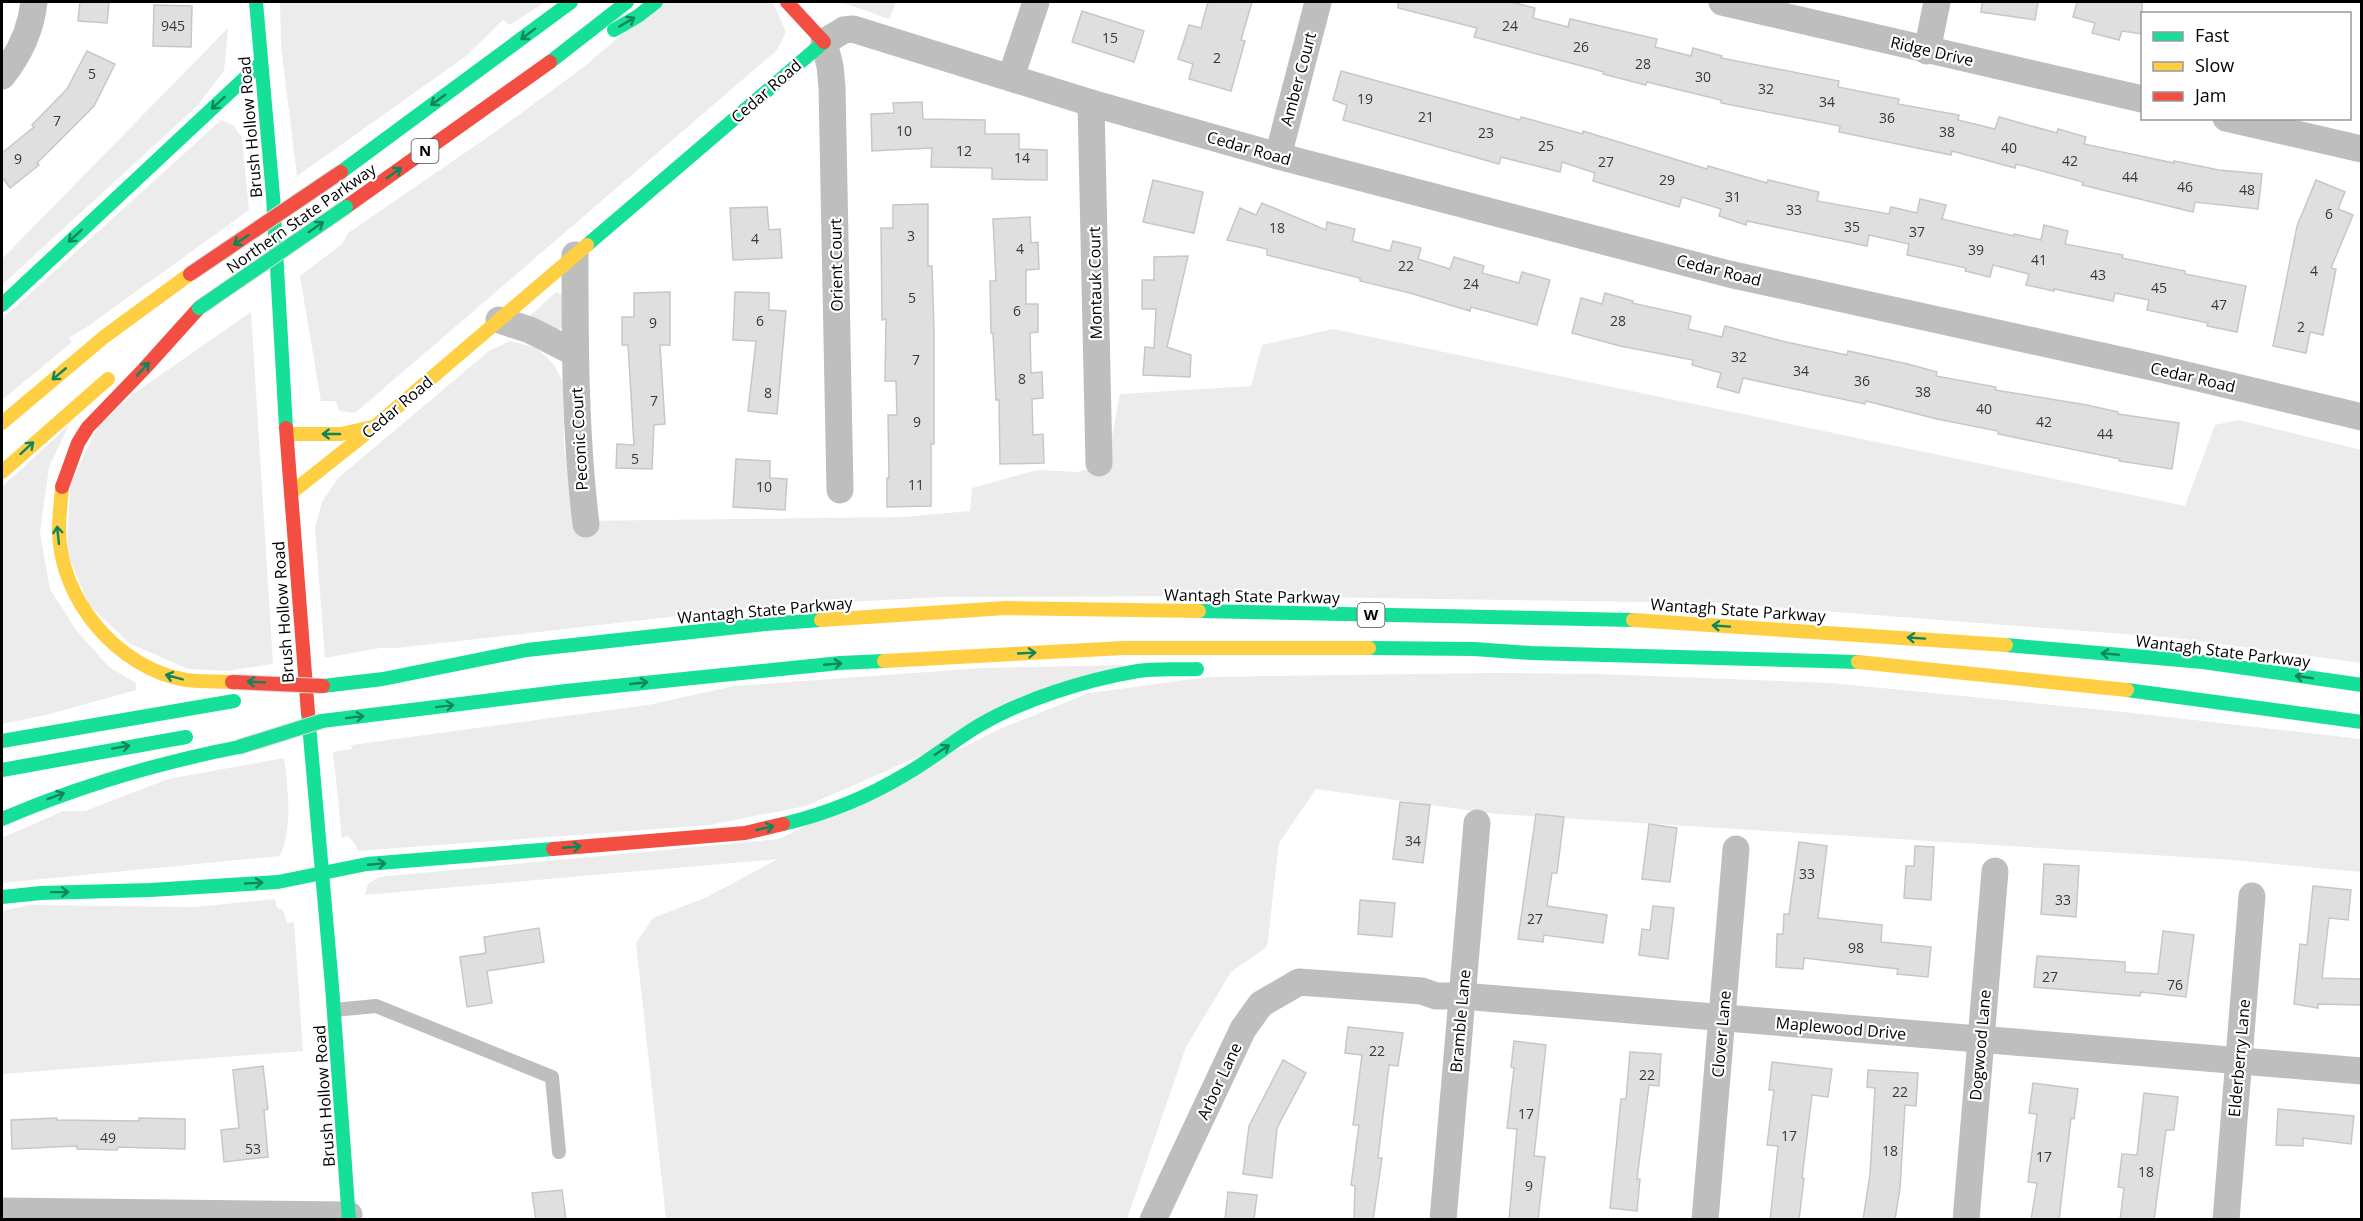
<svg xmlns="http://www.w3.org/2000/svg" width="2363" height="1221" font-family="'Open Sans',sans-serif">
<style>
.green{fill:#ececec}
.building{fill:#dfdfdf;stroke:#c7c7c7;stroke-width:1.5}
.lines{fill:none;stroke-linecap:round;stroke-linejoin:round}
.lane{stroke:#bebebe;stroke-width:14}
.street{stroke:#bebebe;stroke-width:27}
.fast{stroke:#16e098;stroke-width:14}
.slow{stroke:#ffcf43;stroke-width:14}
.jam{stroke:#f24e42;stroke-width:14}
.fast-bridge-casing{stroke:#dbdbdb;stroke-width:16;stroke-linecap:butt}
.jam-bridge-casing{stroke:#dbdbdb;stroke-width:16;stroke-linecap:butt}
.fast-bridge{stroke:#16e098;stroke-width:14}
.jam-bridge{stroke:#f24e42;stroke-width:14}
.oneway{stroke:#0d865b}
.labels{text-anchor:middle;stroke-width:4.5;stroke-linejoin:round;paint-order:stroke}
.number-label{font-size:14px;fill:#383838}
.shield{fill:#fff;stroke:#4c4c4c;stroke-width:1.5}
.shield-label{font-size:15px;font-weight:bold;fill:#000}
.street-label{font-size:16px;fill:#000;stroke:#fff}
</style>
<rect width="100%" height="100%" fill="#fff"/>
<g class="green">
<path d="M280 2H545L510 25 503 20 465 57 297 176 281 47Z"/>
<path d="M660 2H770L774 5 786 32 777 50 355 413 340 411 335 401H321L300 276 342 244 348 233 498 130 585 66Z"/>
<path d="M841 2H896L889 19Z"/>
<path d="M228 28 224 71 197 106 2 285V259Z"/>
<path d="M221 120 233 125 242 138 249 210 87 327 68 338 72 342 2 400V319Z"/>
<path d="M556 292 561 294 562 298 563 326 561 329H555L533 319 531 315Z"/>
<path d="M251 312 273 664 227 671 188 669 129 643 89 605 67 553 70 486 97 427 133 394Z"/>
<path d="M1333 329 2185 506 2215 425 2239 420 2361 450V663L2176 638 1718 603 1233 596 944 597 767 606 397 648H380L325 658 315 528 322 502 338 478 489 351 510 341 536 348 553 363 563 382 564 447 574 521 903 517 970 511 972 488 1037 470 1078 472 1107 463 1120 394 1251 386 1262 345Z"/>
<path d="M69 425 49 467 40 533 50 589 76 630 109 667 136 683V690L50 714 2 724V487Z"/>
<path d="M1128 665 806 806 710 825 357 851 356 845 348 836 342 838 333 752 352 749 351 745 648 705 734 686 983 668Z"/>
<path d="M1490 673 1601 674 1831 683 2124 712 2361 739V872L2233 860 1496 814 1316 789 1279 843 1267 947 1231 972 1186 1047 1127 1219H666L636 943 653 918 707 897 778 859 365 895 368 884 379 877 779 839 1000 729 1089 693 1208 677Z"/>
<path d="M284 758C288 788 293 828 280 856L2 883V838L63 811H85L168 779Z"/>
<path d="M275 899 277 908 283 910 287 923 294 922 303 1051 2 1074V911L30 905 194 907Z"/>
</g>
<g class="building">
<path d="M80 2H109L107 23 78 21Z"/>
<path d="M1208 2H1252L1241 40 1245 41 1231 91 1189 79 1193 64 1178 59 1189 25 1201 28Z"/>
<path d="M1398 2H1511L1535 8 1533 18 1568 27 1570 19 1657 39 1655 47 1691 56 1693 48 1722 56 1721 58 1839 81 1838 87 1899 99 1898 104 1959 115 1958 120 1995 129 1999 117 2057 133 2058 129 2086 137 2084 144 2174 163V161L2219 170 2262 174 2258 209 2195 202 2193 212 2082 185 2083 182 2016 164 2015 168 1952 151 1951 155 1839 132 1840 126 1721 103V100L1647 82 1646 85 1603 74 1604 72 1474 37 1477 28 1398 8Z"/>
<path d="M1982 2H2038L2035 20 1981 12Z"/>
<path d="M2077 2H2142V34L2122 31 2119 40 2092 33 2095 23 2073 17Z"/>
<path d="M154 5 192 6 191 47 153 46Z"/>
<path d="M1082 11 1144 31 1134 62 1072 42Z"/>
<path d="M87 51 115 64 94 106 37 163 39 165 10 188 2 177V153L34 127 32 125 67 89Z"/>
<path d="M1341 71 1520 120 1521 117 1583 134V131L1707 169 1708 166 1767 183 1768 180 1819 192 1817 201 1889 214 1891 207 1917 213 1920 199 1946 205 1942 219 2014 236V234L2041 240 2044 225 2068 231 2065 244 2123 255 2122 258 2185 271V274L2246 286 2237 332 2207 326 2208 323 2147 310 2149 300 2115 293 2113 301 2054 289V291L2026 285 2029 274 1993 265 1990 277 1965 271 1966 268 1907 255 1909 244 1869 235 1867 246 1747 221 1746 225 1719 216 1721 209 1682 197 1679 207 1593 181 1595 173 1562 162 1560 172 1501 157 1499 164 1343 120 1347 105 1333 100Z"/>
<path d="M922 102 923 119 985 120V134H1019V149L1047 150V180L992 179V168L931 167 932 148 872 151 871 114 894 113 893 103Z"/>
<path d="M1153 180 1203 192 1194 233 1143 222Z"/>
<path d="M2316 180 2345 192 2338 209 2353 215 2331 268 2336 269 2323 335 2310 332 2306 353 2273 346 2297 226Z"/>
<path d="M1262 203 1326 230 1327 222 1355 229 1352 241 1390 251 1393 241 1421 248 1418 259 1450 269 1454 257 1484 266 1482 273 1519 283 1522 272 1550 280 1537 325 1471 307 1470 311 1410 293 1360 281V278L1267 255V249L1227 240 1240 208 1256 215Z"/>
<path d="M928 204V266H932L934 331V444H931V506L887 507V478H889L888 415H897L896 381H885L886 319 882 320 881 228H893V205Z"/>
<path d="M767 207 769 230 780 229 782 258 733 260 730 208Z"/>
<path d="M1030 217 1031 243 1038 242 1039 269 1026 270V304H1038V332L1030 333 1031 373 1042 372 1043 398 1032 399 1033 435 1043 434 1044 463 1000 464 999 400H996L993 333H991L990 281H996L993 219Z"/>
<path d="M1188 256 1167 347 1191 355 1190 377 1143 375 1145 347 1154 348 1156 309H1142V280H1154V257Z"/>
<path d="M670 292V345H660L665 424 654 425 652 469 616 468 617 444 634 445 628 345H622V317H634V293Z"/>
<path d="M735 292 769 293V310L786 311 777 414 748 411 756 341 733 340Z"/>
<path d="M1605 293 1633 301 1632 303 1691 316 1688 329 1722 337 1725 326 1786 342 1847 355 1848 351 1908 364 1937 372 1936 376 1996 387 1995 390 2087 405 2118 412V414L2179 423 2172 469 2119 461 2120 459 1998 434V431L1937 419 1866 401 1865 404 1743 378 1739 393 1717 387 1721 373 1692 365 1693 360 1620 346 1572 333 1581 298 1602 304Z"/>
<path d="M736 459 770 461V478L787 479 785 510 733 507Z"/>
<path d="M1400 802 1430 805 1423 863 1393 859Z"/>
<path d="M1536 814 1564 817 1557 873H1552L1547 906 1607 915 1603 943 1544 935 1543 942 1518 939Z"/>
<path d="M1649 824 1677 828 1670 882 1642 879Z"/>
<path d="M1799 842 1827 846 1818 918 1882 925 1881 942 1931 947 1928 977 1897 974 1898 969 1804 958 1803 969 1776 967 1777 934H1783L1784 914H1789Z"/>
<path d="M1915 846 1934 847 1931 900 1904 898 1906 866H1914Z"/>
<path d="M2044 864 2079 866 2076 917 2041 914Z"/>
<path d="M2313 886 2351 890 2348 920 2329 918 2322 978 2361 979V1005L2318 1004V1008L2294 1004 2300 944 2307 945Z"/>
<path d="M1360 900 1395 903 1392 937 1358 934Z"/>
<path d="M1653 906 1674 908 1668 959 1639 955 1642 929 1650 930Z"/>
<path d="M539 928 544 962 487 971 492 1003 467 1007 460 957 486 953 484 937Z"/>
<path d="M2163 931 2194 935 2186 997 2141 992 2140 996 2034 987 2037 956 2125 962V972L2158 974Z"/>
<path d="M1348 1027 1403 1033 1398 1066 1389 1065 1378 1158H1382L1373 1220H1354L1355 1186 1351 1185 1359 1125H1353L1362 1055 1345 1053Z"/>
<path d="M1514 1041 1546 1045 1534 1156 1545 1157 1538 1220H1509L1517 1129 1507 1128 1514 1068 1511 1067Z"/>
<path d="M1630 1052 1661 1054 1659 1086 1649 1085 1637 1179H1640L1637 1211 1610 1208 1621 1099H1626Z"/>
<path d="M1283 1060 1306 1073 1277 1128 1272 1178 1243 1174 1249 1126Z"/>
<path d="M1772 1062 1832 1069 1828 1097 1812 1095 1802 1178H1804L1799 1220H1770L1778 1146 1767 1145 1774 1090H1769Z"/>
<path d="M263 1066 268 1109 264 1110 268 1157 224 1162 221 1130 239 1128 233 1070Z"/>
<path d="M1868 1070 1918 1073 1916 1106 1905 1105 1900 1188 1895 1220H1863L1870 1174 1875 1088 1867 1087Z"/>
<path d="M2033 1083 2078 1089 2074 1119 2071 1118 2059 1220H2031L2037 1183 2028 1182 2037 1114 2029 1113Z"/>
<path d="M2144 1093 2178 1097 2174 1130H2166L2154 1220H2120L2124 1188 2118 1187 2122 1154 2137 1155Z"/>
<path d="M2278 1109 2354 1116 2351 1144 2303 1138V1146L2276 1145Z"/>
<path d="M57 1118V1120L139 1121V1118L185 1119V1149L118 1147 117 1150 77 1149V1146L12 1149 11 1120Z"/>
<path d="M562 1190 566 1220H536L532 1193Z"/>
<path d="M1228 1192 1257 1195 1254 1220H1225Z"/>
</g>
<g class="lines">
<path class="lane" d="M334 1010 376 1006 552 1077 559 1152"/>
<g class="street">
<path d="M1722 2 2142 99"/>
<path d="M1927 51 1937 2"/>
<path d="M2 76C19 55 31 29 34 2"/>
<path d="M1011 77 1036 2"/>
<path d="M1091 103 1099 463"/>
<path d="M2226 118 2362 149"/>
<path d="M1278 156 1318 2"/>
<path d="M575 255C575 345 575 435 586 524"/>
<path d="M499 320 530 330 575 353"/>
<path d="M840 490 832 87 830 66 824 42 844 30 853 29 1091 103 1278 156 1729 274 2161 369 2362 417"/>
<path d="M2 1211 349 1215"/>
<path d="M1153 1220 1243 1029 1261 1004 1299 982 1422 991 1436 996H1462L2362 1071"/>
<path d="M1443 1220 1477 823"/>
<path d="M1705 1220 1736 849"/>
<path d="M1966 1220 1995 871"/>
<path d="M2226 1220 2252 896"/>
</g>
<g class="fast">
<path d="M256 2 273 196 286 428"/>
<path d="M614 30 638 16 656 2"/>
<path d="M550 62 627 2"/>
<path d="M341 172 571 2"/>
<path d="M587 245 824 42"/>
<path d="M2 305 261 63"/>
<path d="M1199 611 1633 620"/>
<path d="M2006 645 2203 662 2362 685"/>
<path d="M1369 648 1474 649 1531 653 1858 662"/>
<path d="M323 686 383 679 527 650 765 624 821 620"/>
<path d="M2127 690 2362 722"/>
<path d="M308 713 332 986 349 1220"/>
<path d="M322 721 566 691 840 663 884 661"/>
<path d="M2 741 234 701"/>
<path d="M2 770 186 737"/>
<path d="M2 819C79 786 157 763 239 747"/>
<path d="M783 824C826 814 868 797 906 774 931 760 953 741 978 726 1024 699 1085 680 1138 671 1157 668 1178 670 1197 669"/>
<path d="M2 897 41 893 151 890 278 882 367 864 553 849"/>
</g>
<g class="slow">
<path d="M2 423 104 337 190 274"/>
<path d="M287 434H341L372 427"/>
<path d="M2 472 108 379"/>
<path d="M62 487C61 501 59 515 59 529 59 599 117 668 186 680 201 682 217 681 232 682"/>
<path d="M291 493 374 427 587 245"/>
<path d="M821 620 1006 608 1199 611"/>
<path d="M1633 620 2006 645"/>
<path d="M884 661 1124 648H1369"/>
<path d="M1858 662 2127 690"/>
</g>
<g class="jam">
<path d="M787 2 824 42"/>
<path d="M346 207 550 62"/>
<path d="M286 428 308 713"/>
<path d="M62 487 78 443 88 427 144 369 199 308"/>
<path d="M553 849 745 833 783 824"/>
</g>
<g class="fast-bridge-casing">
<g id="fast-bridge">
<path d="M199 308 346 207"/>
<path d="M239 747 322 721"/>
</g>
</g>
<g class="jam-bridge-casing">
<g id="jam-bridge">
<path d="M190 274 341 172"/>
<path d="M232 682 323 686"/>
</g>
</g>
<use href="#fast-bridge" class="fast-bridge"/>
<use href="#jam-bridge" class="jam-bridge"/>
</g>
<defs><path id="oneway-shaft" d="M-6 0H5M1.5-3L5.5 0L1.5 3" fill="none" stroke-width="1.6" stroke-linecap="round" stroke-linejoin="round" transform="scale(1.5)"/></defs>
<g class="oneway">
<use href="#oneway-shaft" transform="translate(627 22) rotate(-31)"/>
<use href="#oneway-shaft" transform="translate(528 34) rotate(143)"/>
<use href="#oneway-shaft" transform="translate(438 100) rotate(144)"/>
<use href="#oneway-shaft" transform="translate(218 103) rotate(137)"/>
<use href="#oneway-shaft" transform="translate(394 173) rotate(-35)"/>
<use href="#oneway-shaft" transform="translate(316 227) rotate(-35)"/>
<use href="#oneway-shaft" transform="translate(75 236) rotate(137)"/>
<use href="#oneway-shaft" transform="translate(241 240) rotate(146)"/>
<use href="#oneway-shaft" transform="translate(143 369) rotate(-47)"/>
<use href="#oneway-shaft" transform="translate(59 374) rotate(140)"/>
<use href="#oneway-shaft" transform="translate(331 434) rotate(180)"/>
<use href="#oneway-shaft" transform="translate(27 448) rotate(-42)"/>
<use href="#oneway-shaft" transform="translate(58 535) rotate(-96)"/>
<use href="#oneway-shaft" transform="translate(1721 626) rotate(-176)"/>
<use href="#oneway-shaft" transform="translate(1916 638) rotate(-176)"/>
<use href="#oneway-shaft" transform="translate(1027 653) rotate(-3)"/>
<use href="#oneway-shaft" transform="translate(2110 654) rotate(-175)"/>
<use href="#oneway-shaft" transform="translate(833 664) rotate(-5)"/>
<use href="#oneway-shaft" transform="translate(174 677) rotate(-165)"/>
<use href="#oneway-shaft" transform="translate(2304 677) rotate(-172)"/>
<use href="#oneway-shaft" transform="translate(256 682) rotate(-177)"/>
<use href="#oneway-shaft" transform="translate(639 683) rotate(-6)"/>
<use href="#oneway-shaft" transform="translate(445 706) rotate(-7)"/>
<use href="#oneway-shaft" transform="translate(355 717) rotate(-7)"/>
<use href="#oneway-shaft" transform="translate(121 747) rotate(-10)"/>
<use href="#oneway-shaft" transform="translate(942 750) rotate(-34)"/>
<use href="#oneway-shaft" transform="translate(56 796) rotate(-21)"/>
<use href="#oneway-shaft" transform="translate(765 828) rotate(-13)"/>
<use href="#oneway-shaft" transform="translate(572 847) rotate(-5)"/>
<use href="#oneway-shaft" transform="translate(377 864) rotate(-5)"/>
<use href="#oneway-shaft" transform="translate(254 883) rotate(-3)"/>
<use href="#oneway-shaft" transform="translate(60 892) rotate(-1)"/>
</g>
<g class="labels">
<g class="number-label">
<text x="173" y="31">945</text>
<text x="1510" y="31">24</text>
<text x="1110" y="43">15</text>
<text x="1581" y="52">26</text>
<text x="1217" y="63">2</text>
<text x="1643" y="69">28</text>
<text x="92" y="79">5</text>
<text x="1703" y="82">30</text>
<text x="1766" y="94">32</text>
<text x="1365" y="104">19</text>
<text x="1827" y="107">34</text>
<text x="1426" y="122">21</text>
<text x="1887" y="123">36</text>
<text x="57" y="126">7</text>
<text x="904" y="136">10</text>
<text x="1947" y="137">38</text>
<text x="1486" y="138">23</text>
<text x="1546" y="151">25</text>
<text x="2009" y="153">40</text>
<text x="964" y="156">12</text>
<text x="1022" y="163">14</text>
<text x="18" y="164">9</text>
<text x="2070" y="166">42</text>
<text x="1606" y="167">27</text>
<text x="2130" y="182">44</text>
<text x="1667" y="185">29</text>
<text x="2185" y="192">46</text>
<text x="2247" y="195">48</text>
<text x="1733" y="202">31</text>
<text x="1794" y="215">33</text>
<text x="2329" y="219">6</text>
<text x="1852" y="232">35</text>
<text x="1277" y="233">18</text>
<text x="1917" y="237">37</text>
<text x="911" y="241">3</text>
<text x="755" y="244">4</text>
<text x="1020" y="254">4</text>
<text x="1976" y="255">39</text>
<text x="2039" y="265">41</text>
<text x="1406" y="271">22</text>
<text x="2314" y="276">4</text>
<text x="2098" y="280">43</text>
<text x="1471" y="289">24</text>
<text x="2159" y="293">45</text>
<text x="912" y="303">5</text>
<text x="2219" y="310">47</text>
<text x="1017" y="316">6</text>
<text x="760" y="326">6</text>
<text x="1618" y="326">28</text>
<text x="653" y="328">9</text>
<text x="2301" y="332">2</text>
<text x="1739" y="362">32</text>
<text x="916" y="365">7</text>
<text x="1801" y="376">34</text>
<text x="1022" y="384">8</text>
<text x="1862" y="386">36</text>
<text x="1923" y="397">38</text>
<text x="768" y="398">8</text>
<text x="654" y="406">7</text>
<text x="1984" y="414">40</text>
<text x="917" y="427">9</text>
<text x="2044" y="427">42</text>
<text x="2105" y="439">44</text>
<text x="635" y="464">5</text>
<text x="916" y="490">11</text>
<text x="764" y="492">10</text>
<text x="1413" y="846">34</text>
<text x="1807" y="879">33</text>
<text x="2063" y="905">33</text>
<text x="1535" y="924">27</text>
<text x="1856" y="953">98</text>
<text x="2050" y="982">27</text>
<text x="2175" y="990">76</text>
<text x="1377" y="1056">22</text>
<text x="1647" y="1080">22</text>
<text x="1900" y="1097">22</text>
<text x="1526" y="1119">17</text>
<text x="1789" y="1141">17</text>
<text x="108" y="1143">49</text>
<text x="253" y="1154">53</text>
<text x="1890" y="1156">18</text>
<text x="2044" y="1162">17</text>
<text x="2146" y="1177">18</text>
<text x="1529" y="1191">9</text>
</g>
<g class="shield">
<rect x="411.5" y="139" width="27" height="24" rx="4.5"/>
<rect x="1357.5" y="603" width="27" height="24" rx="4.5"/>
</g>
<g class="shield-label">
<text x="425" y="156">N</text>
<text x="1371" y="620">W</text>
</g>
<g class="street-label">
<text transform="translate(1932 51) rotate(13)" y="6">Ridge Drive</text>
<text transform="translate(1298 79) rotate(-75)" y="6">Amber Court</text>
<text transform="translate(766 91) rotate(-41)" y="6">Cedar Road</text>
<text transform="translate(250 127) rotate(-95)" y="6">Brush Hollow Road</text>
<text transform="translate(1249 148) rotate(16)" y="6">Cedar Road</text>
<text transform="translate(301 218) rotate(-35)" y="6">Northern State Parkway</text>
<text transform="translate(836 265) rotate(-91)" y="6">Orient Court</text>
<text transform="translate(1719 270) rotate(14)" y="6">Cedar Road</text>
<text transform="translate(1095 283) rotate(-91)" y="6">Montauk Court</text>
<text transform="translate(2193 377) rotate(13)" y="6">Cedar Road</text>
<text transform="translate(397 407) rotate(-40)" y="6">Cedar Road</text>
<text transform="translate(579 439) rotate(-93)" y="6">Peconic Court</text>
<text transform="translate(1252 596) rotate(1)" y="6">Wantagh State Parkway</text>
<text transform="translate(765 610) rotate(-5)" y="6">Wantagh State Parkway</text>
<text transform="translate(1738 610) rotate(4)" y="6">Wantagh State Parkway</text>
<text transform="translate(283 612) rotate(-94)" y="6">Brush Hollow Road</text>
<text transform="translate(2223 651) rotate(7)" y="6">Wantagh State Parkway</text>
<text transform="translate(1460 1021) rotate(-85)" y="6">Bramble Lane</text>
<text transform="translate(1841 1028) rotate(5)" y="6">Maplewood Drive</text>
<text transform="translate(1721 1034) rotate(-85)" y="6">Clover Lane</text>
<text transform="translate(1980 1045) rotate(-85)" y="6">Dogwood Lane</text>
<text transform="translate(2239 1058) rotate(-85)" y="6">Elderberry Lane</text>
<text transform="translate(1219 1081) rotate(-65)" y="6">Arbor Lane</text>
<text transform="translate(324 1096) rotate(-94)" y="6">Brush Hollow Road</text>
</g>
</g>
<rect width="2363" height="1221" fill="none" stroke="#000000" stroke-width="6"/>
<rect x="2141" y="12" width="210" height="108" fill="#ffffff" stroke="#999999" stroke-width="1.5"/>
<rect x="2153" y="32" width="30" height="9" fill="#16e098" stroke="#999999" stroke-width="1.5"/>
<text x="2195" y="42" font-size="18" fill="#000000">Fast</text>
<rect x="2153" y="62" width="30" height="9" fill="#ffcf43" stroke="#999999" stroke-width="1.5"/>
<text x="2195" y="72" font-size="18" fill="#000000">Slow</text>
<rect x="2153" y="92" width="30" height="9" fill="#f24e42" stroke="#999999" stroke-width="1.5"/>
<text x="2195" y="102" font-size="18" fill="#000000">Jam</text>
</svg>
